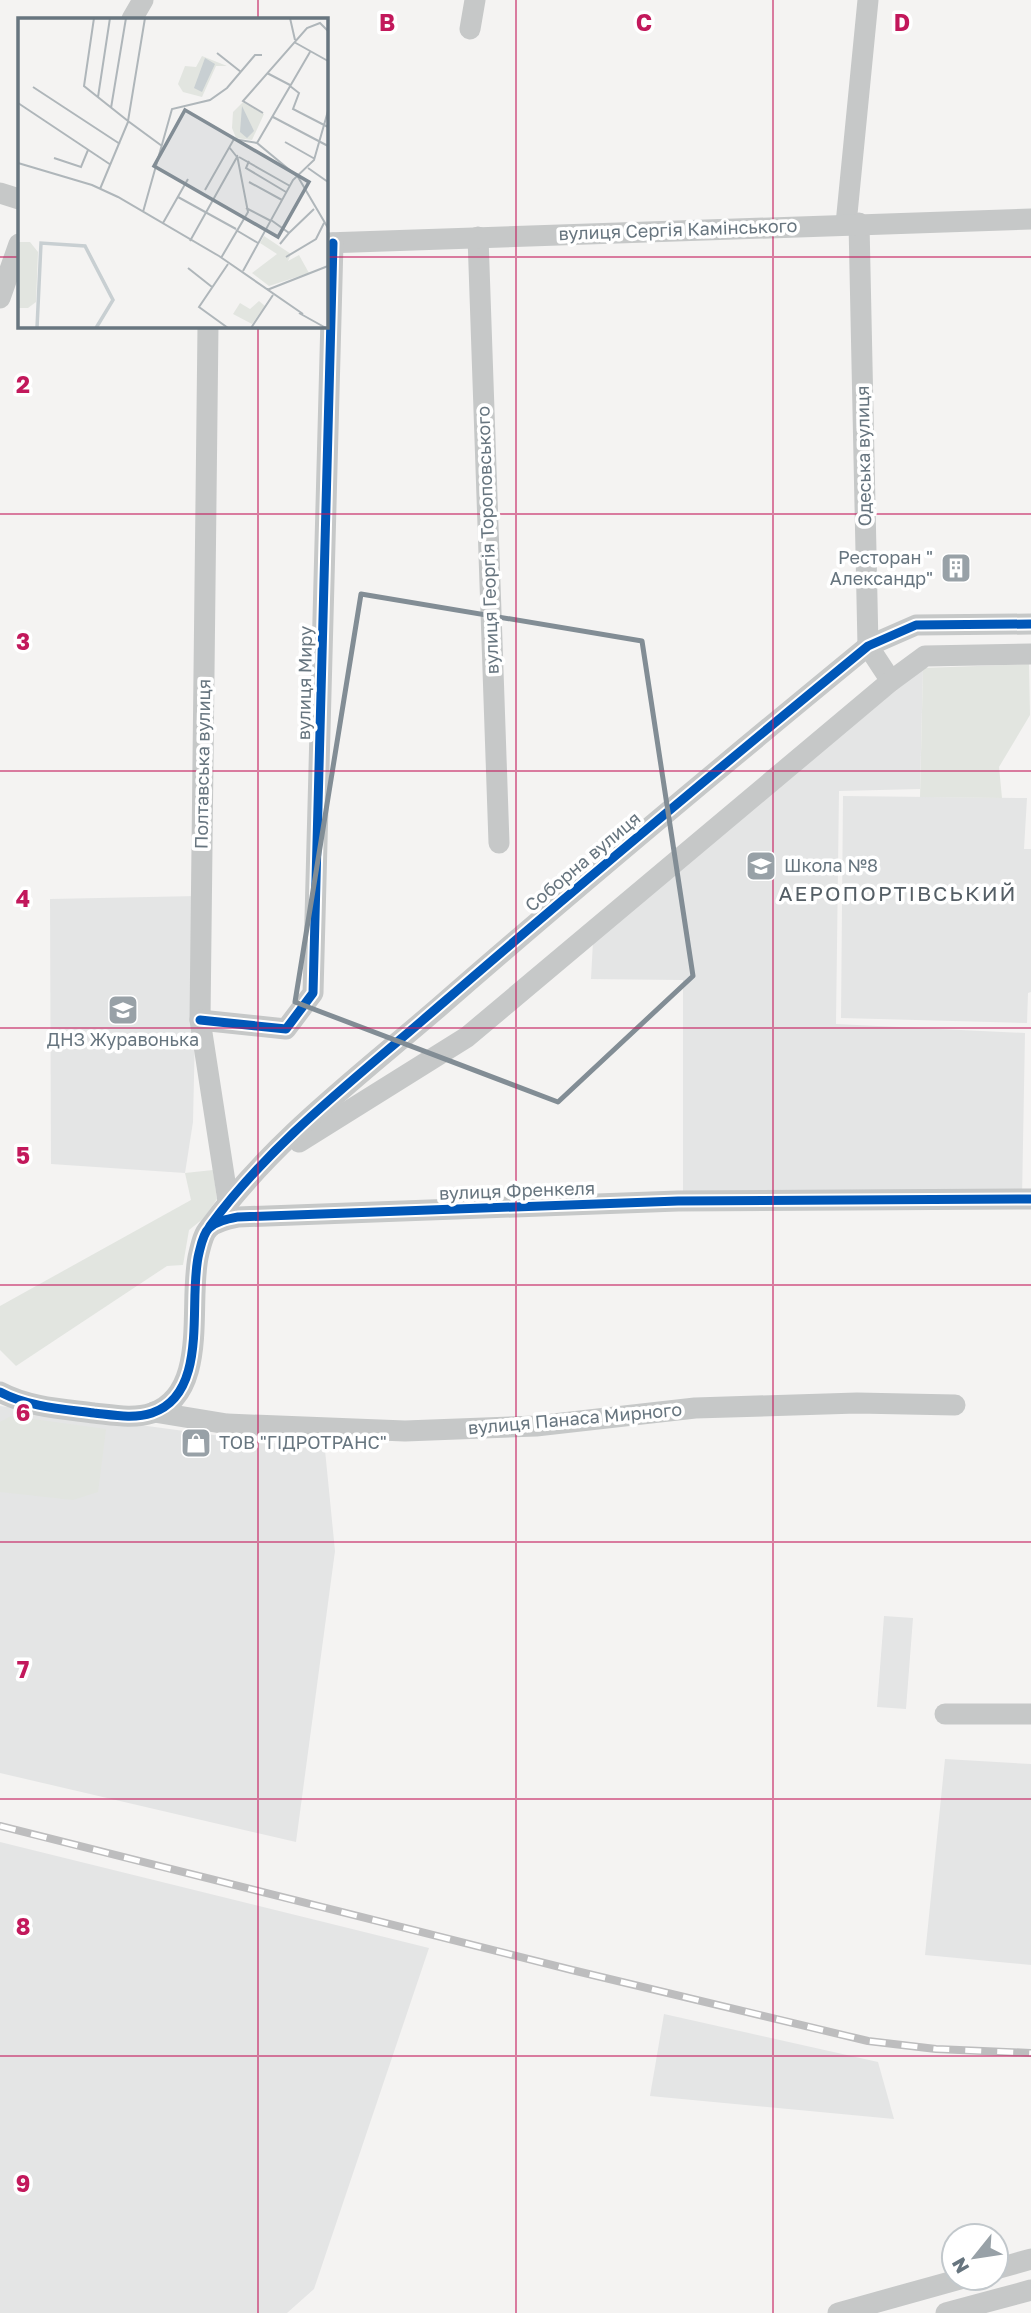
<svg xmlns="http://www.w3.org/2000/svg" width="1031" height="2313" font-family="'Golos Text',sans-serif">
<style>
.built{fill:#e4e5e5}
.green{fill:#e2e5e0}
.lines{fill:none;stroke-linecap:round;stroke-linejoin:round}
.minor{stroke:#c6c8c8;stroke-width:21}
.rail-casing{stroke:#bdbdbe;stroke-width:8}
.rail{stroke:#fff;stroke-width:5;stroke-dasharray:16;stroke-linecap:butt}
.cycleway-casing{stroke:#fff;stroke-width:13}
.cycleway{stroke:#0057b8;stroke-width:9}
.marked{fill:none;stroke:#828d95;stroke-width:5;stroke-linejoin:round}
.grid{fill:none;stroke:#c2185b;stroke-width:2;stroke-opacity:0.55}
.labels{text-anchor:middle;stroke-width:7;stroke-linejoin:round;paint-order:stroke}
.street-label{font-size:18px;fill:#67757f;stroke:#fff}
.poi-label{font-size:18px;fill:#67757f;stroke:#fff;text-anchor:start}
.quarter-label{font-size:21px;letter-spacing:2px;fill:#545e65;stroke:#fff}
.inset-river{fill:none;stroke:#c8cfd2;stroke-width:3.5}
.inset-road{fill:none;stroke:#afb6ba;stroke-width:2}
.view{fill:#828d95;fill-opacity:0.15;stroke:#828d95;stroke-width:3.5}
.inset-edge{fill:none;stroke:#67757f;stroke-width:3.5}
.grid-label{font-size:23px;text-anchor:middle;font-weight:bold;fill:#c2185b;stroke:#fff;stroke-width:7;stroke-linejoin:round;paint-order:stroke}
</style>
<rect width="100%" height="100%" fill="#f4f3f2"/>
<g class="built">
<path d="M923 668 920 789 839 791 836 1024 1025 1033 1022 1198 683 1191V980L591 979 593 941Z"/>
<path d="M843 796 1027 798 1024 849H1031V992L1028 993 1027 1023 841 1018Z"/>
<path d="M198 896 193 1122 185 1173 51 1164 50 899Z"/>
<path d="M0 1406 325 1450 335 1551 296 1842 0 1773Z"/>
<path d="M884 1616 913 1618 906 1709 877 1707Z"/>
<path d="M945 1759 1031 1764V1965L925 1955Z"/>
<path d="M0 1842 429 1948 314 2289 287 2313H0Z"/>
<path d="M664 2014 878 2062 894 2119 650 2096Z"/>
</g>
<g class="green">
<path d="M1029 664 1030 715 999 767 1002 798 920 797 923 668Z"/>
<path d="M213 1170 217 1199 204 1218 189 1230 183 1265 167 1266 16 1366 0 1350V1306L191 1200 185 1173Z"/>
<path d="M11 1416 106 1429 98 1492 73 1500 0 1492V1422Z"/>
</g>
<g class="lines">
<g class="minor">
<path d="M132 19 143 0"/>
<path d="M470 29 475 0"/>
<path d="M0 193 19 199"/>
<path d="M859 223 868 646 891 681"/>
<path d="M846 224 868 0"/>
<path d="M478 237 499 843"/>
<path d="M326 243 1031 219"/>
<path d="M0 298 19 244"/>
<path d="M208 326 200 1020 228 1201"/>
<path d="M200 1020 286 1029 313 993 333 243"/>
<path d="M299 1142 467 1037 891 681 925 656 1031 654"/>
<path d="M209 1228C271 1142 358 1077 438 1008 579 885 723 765 868 646L916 625 1031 624"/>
<path d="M0 1392C28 1407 63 1409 94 1413 113 1415 134 1419 152 1413 211 1393 187 1299 199 1253 201 1245 203 1234 209 1228 217 1221 228 1219 238 1217L678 1201 1031 1199"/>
<path d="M154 1412 227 1424 405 1431 536 1426 695 1408 857 1403 955 1405"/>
<path d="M945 1714H1031"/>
<path d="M996 2269 1031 2259"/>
<path d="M838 2313 964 2278"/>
<path d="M946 2313 1031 2290"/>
</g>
<g class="rail-casing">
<path id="rail" d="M0 1826 572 1970 868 2041 936 2049 1031 2053"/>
</g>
<use href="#rail" class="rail"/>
<g class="cycleway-casing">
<g id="cycleway">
<path d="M200 1020 286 1029 313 993 333 243"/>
<path d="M210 1226C272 1141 359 1076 438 1007 580 884 723 765 868 646L916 625 1031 624"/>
<path d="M0 1392C28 1407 63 1409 94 1413 113 1415 134 1419 152 1413 211 1393 187 1299 199 1253 201 1245 203 1234 209 1228 217 1221 228 1219 238 1217L678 1201 1031 1199"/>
</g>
</g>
<use href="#cycleway" class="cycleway"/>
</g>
<path class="marked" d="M361 594 642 641 693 976 558 1102 295 1002Z"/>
<path class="grid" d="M258 0V19M516 0V2313M773 0V2313M0 257H19M326 257H1031M258 326V2313M0 514H1031M0 771H1031M0 1028H1031M0 1285H1031M0 1542H1031M0 1799H1031M0 2056H1031"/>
<defs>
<g id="building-square" transform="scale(1.575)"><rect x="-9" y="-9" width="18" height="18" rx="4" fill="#98a1a7" stroke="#fff"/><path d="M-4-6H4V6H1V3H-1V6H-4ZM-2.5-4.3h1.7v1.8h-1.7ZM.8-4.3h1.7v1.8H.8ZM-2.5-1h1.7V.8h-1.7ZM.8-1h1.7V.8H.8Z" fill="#fff"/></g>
<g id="school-square" transform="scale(1.575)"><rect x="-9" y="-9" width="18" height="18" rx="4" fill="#98a1a7" stroke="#fff"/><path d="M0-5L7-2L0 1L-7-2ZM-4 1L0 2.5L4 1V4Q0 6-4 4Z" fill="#fff"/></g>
<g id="shop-square" transform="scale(1.575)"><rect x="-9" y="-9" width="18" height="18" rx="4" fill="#98a1a7" stroke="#fff"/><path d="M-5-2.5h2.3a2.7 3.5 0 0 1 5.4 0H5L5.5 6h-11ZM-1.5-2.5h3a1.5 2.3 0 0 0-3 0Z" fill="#fff"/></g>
</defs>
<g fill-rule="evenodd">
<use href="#building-square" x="956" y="568"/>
<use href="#school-square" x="761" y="866"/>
<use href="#school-square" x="123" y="1010"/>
<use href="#shop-square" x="196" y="1443"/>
</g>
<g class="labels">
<g class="street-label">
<text transform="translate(678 230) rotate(-2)" y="6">вулиця Сергія Камінського</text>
<text transform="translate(864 456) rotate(-91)" y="6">Одеська вулиця</text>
<text transform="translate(488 540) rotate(-92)" y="6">вулиця Георгія Тороповського</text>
<text transform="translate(305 683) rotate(-89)" y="6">вулиця Миру</text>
<text transform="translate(203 764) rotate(-89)" y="6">Полтавська вулиця</text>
<text transform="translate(583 862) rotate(-40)" y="6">Соборна вулиця</text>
<text transform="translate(517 1191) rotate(-2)" y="6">вулиця Френкеля</text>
<text transform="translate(575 1419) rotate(-5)" y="6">вулиця Панаса Мирного</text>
</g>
<g class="poi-label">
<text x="933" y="564" text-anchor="end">Ресторан "<tspan x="933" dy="21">Александр"</tspan></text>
<text x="784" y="872">Школа №8</text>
<text x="123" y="1046" text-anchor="middle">ДНЗ Журавонька</text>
<text x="219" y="1449">ТОВ "ГІДРОТРАНС"</text>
</g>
<g class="quarter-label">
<text x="898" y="901">АЕРОПОРТІВСЬКИЙ</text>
</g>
</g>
<g transform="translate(18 18)">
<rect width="310" height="310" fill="#f4f3f2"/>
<path d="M184 38 209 48H198L184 79 165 74 160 66 167 48 178 49ZM225 84 246 96 234 122 218 120 214 110 215 94ZM246 218 273 236 270 243 281 237 291 255 251 268 234 255 259 236 242 225ZM0 224H12L20 234 18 284 10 290H0ZM241 283 247 288 234 306 215 296 222 285 232 291Z" fill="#e2e5e0"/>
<path d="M187 40 197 46 184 74 176 70ZM224 88 236 113 229 120 222 114Z" fill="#c8cfd2"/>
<path class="inset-river" d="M19 310 23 225 67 228 95 282 78 310"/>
<path class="inset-road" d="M76 0 66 68 110 103M127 0 110 103 144 128M272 0 277 22M276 24 310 43M199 35 223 54M249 55 272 67M272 68 281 75 275 91 310 109M15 69 102 126M80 79 92 0M0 85 93 147M93 90 108 0M245 95 225 83 289 10 302 5 310 13M255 99 310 128M267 124 297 141M239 125 292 34M221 139 272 168M36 140 63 149 70 132M231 143 228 150 268 174M0 145 74 167 100 179 201 238 285 296M290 150 310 164M231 164 264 182M82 171 110 104M187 172 216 121 239 125 280 159 310 210M160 179 218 211M228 190 253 203M125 194 154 91 192 82 209 70 237 37H244M253 202 271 215 262 226M145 205 170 161M218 212 240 225M271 215 296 191M172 223 219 139 211 129M268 239 298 221 306 205M203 240 230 194 219 137M170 250 194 269M225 253 275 162 296 142 310 93M249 272 310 248M281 295 308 310M210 310 181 289 210 246M233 310 255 277"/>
<path class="view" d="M167 92 291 164 260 219 136 148Z"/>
<rect width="310" height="310" class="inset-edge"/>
</g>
<g class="grid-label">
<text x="387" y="31">B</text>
<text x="644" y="31">C</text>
<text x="902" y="31">D</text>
<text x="23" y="393">2</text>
<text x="23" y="650">3</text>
<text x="23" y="907">4</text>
<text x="23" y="1164">5</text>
<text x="23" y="1421">6</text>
<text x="23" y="1678">7</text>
<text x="23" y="1935">8</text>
<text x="23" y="2192">9</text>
</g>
<g transform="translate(975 2257) rotate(240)"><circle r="33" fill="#ffffff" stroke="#c2c8cc" stroke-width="2"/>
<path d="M0-5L12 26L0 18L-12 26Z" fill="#98a1a7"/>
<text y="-10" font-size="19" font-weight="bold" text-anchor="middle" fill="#67757f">N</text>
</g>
</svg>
